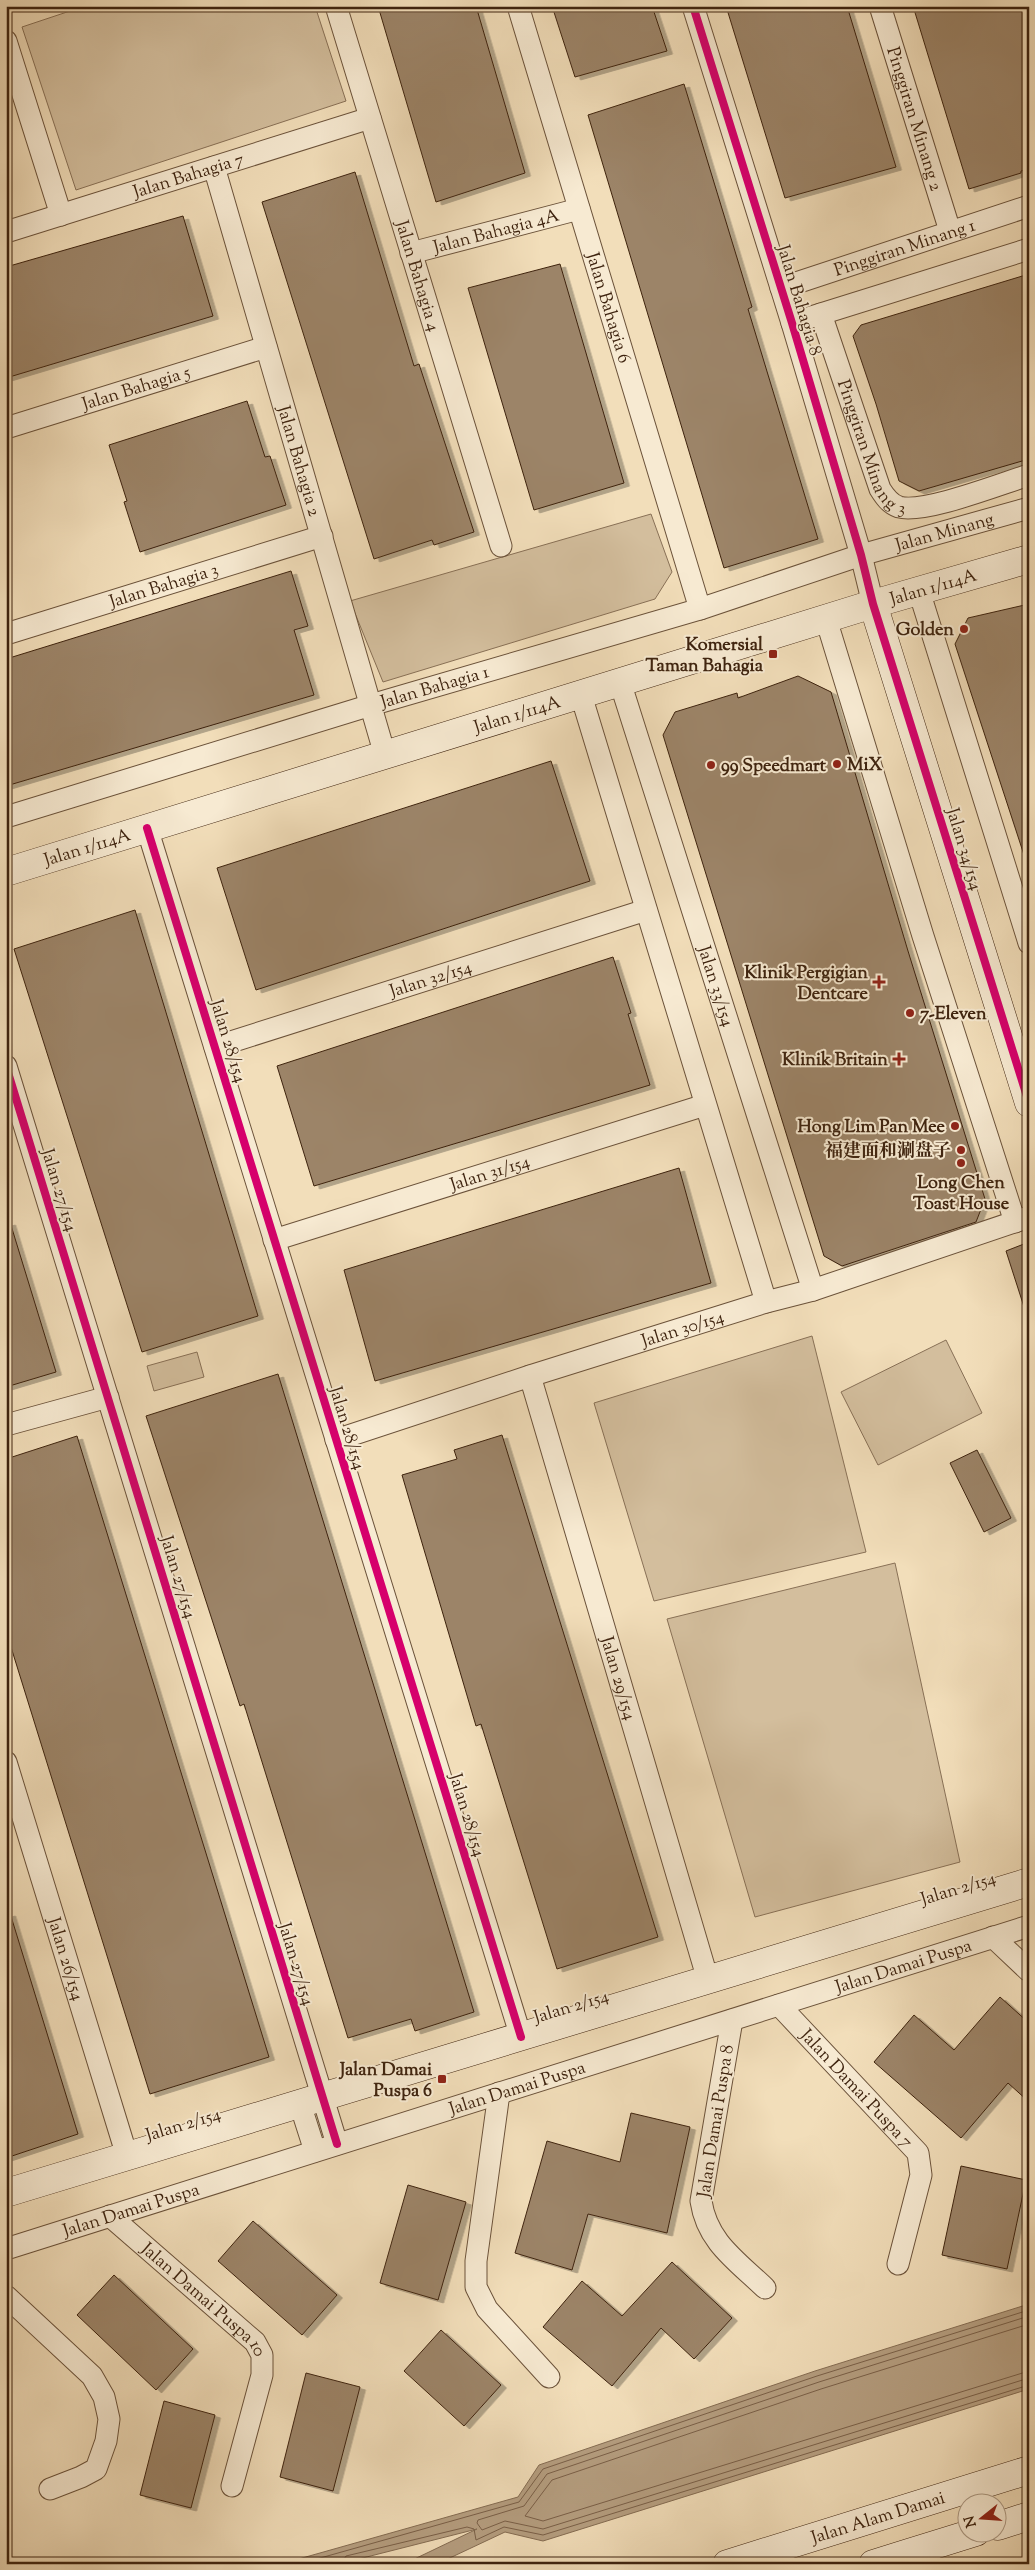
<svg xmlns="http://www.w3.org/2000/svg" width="1035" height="2570" font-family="'Sorts Mill Goudy','Noto Serif SC',serif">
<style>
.green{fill:#d3be9d;stroke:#887056}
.water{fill:#b59e80;stroke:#856d53}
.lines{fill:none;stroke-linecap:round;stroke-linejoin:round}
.shore{stroke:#7a6048;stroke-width:1}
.building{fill:#9c8468;stroke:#3e230f;filter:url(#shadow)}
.street-casing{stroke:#6b523a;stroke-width:23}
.secondary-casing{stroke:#3e230f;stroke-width:29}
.street{stroke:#f7ead2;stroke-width:21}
.secondary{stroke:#f7ead2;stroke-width:28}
.cycleway-casing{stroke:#f7ead2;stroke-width:11}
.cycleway{stroke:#d6006c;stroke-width:8}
.poi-dot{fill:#8f2418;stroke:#f7ead2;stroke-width:2}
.labels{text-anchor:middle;stroke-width:4;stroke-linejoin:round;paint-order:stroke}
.street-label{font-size:18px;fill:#3e230f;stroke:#f7ead2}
.poi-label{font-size:18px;font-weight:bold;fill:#3e230f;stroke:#f7ead2;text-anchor:end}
</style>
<defs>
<filter id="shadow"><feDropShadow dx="5.5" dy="3" stdDeviation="0" flood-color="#0004"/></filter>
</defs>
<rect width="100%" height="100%" fill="#f2deba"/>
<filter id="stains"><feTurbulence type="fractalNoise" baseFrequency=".004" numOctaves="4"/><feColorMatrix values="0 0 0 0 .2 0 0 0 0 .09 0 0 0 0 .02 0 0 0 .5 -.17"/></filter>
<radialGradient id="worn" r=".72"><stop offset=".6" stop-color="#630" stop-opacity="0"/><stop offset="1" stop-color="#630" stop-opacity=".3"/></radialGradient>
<g class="green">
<path d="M85 6H315L346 101 76 190 22 27Z"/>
<path d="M651 514 672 572 655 599 383 682 350 601Z"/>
<path d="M812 1336 866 1552 654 1601 594 1403Z"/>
<path d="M946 1340 982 1413 878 1465 841 1392Z"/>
<path d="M197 1352 204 1377 154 1391 147 1366Z"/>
<path d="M895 1563 960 1862 755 1917 667 1619Z"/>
</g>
<path class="water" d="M1029 2304V2389L543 2541 505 2532 437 2564H404L477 2529 339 2564H281L518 2497 539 2465 815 2371Z"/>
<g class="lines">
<g class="shore">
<path d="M1029 2316 819 2382 547 2474 524 2506 478 2520 477 2523 482 2530 505 2521 543 2529 1029 2378"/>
<path d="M1029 2324 821 2389 552 2480 525 2516 543 2521 1029 2371"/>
<path d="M299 2564 519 2502 543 2469 817 2376 1029 2310"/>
<path d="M341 2564 346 2556 467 2527 474 2529 476 2540 504 2527 543 2535 1029 2385"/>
</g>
</g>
<g class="building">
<path d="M378 6H476L525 173 436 202Z"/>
<path d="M552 6H652L667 51 575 77Z"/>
<path d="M726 6H847L896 167 785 198Z"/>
<path d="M913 6H1029V169L1021 171V173L969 189Z"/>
<path d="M684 84 752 307 748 309 818 539 724 568 588 115Z"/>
<path d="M355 172 414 366 419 364 474 532 434 545 432 540 374 559 262 202Z"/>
<path d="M183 216 213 316 6 378V267Z"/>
<path d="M560 264 624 483 534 510 468 288Z"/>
<path d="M1029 274V459L919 491 899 481 876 404 853 336 861 325Z"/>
<path d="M247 401 265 457 270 456 286 505 140 552 124 502 127 501 109 445Z"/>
<path d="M291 571 308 626 294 630 314 695 6 786V659Z"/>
<path d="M1029 604V857L1025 858 955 644 968 618Z"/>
<path d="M798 676 831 692 908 951 985 1199 976 1222 842 1266 824 1256 663 735 675 712 737 693 738 698Z"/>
<path d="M551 761 590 881 256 990 217 868Z"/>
<path d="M135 910 258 1316 142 1352 14 949Z"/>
<path d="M613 957 631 1013 628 1014 650 1085 314 1186 277 1066Z"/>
<path d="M679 1168 711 1283 375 1381 344 1270Z"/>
<path d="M10 1222 56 1372 6 1387V1223Z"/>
<path d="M1029 1242V1310H1025L1006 1251Z"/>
<path d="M278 1374 474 2012 415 2031 411 2019 348 2038 244 1704 240 1706 146 1416Z"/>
<path d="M502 1435 658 1937 557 1969 481 1724 476 1726 402 1475 457 1459 454 1450Z"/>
<path d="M77 1436 269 2057 150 2094 6 1631V1459Z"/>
<path d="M977 1450 1011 1518 984 1532 950 1463Z"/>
<path d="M10 1913 78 2134 6 2158V1914Z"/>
<path d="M1000 1997 1029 2023V2102L1008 2083 961 2138 874 2062 914 2015 954 2050Z"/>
<path d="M631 2113 690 2127 667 2233 588 2214 572 2270 515 2253 547 2141 620 2162Z"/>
<path d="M961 2166 1026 2180 1007 2269 942 2255Z"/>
<path d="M408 2185 466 2202 438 2300 380 2283Z"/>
<path d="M253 2221 337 2295 302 2335 218 2261Z"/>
<path d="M672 2262 732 2318 694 2359 661 2328 612 2386 543 2327 582 2281 622 2316Z"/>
<path d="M114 2275 193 2349 156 2390 77 2315Z"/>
<path d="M441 2330 501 2385 464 2426 404 2371Z"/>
<path d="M306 2373 360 2387 333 2491 280 2477Z"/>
<path d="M164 2401 215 2415 191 2508 140 2495Z"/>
</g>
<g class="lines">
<g class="street-casing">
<g id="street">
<path id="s1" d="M336 6 501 546"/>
<path id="s2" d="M518 6 700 609"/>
<path d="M693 6 792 323 861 555 873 604"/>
<path id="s3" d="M880 6 950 231"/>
<path d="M6 41 61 215"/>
<path id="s4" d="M214 167 385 755"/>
<path id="s5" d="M6 232 370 118"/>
<path id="s6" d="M411 253 579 209"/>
<path id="s7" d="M781 288 1029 206"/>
<path id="s8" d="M821 314 880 489C885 497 890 504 899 507 924 514 1000 484 1029 475"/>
<path d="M792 323 1029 249"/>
<path id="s9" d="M6 428 266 347"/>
<path d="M919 591 1029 943"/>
<path d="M826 619 923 936 1015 1222"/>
<path id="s10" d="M6 634 322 536"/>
<path id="s11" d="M620 682 813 1290"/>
<path d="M581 695 766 1302"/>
<path id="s12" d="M6 817 371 705 700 609 861 555 1029 508"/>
<path d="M147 828 521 2037"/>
<path id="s13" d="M215 1047 646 910"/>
<path d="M6 1066 337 2144"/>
<path id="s14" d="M274 1240 705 1105"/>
<path id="s15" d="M530 1376 708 1980"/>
<path d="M6 1425 108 1397"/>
<path id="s16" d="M336 1440 530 1376 766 1302 813 1290 1029 1217"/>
<path id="s17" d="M6 1762 127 2156"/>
<path d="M993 1937 1029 1971"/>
<path id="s18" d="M779 2005 918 2153 921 2175 898 2264"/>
<path d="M732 2020 701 2201C707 2242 737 2261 765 2288"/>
<path d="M499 2093 476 2261V2287L487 2309 549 2377"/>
<path d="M300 2104 315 2151"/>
<path id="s19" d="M110 2216 255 2342 262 2355V2375L232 2486"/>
<path id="s20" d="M6 2249 1029 1926"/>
<path d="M6 2296 92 2376 104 2397 109 2419 106 2441 96 2469 81 2477 50 2489"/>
</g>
</g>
<g class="secondary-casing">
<g id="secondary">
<path d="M873 604 1029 1103"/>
<path id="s21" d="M6 872 873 604 1029 559"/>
<path d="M6 2193 1029 1882"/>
<path d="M998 2526 1029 2516"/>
<path id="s22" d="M727 2564 1029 2470"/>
<path d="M873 2564 976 2532"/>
</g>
</g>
<use href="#street" class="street"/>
<use href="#secondary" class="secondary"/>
<g class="cycleway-casing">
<g id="cycleway">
<path d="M693 6 792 323 861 555 873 604 1029 1103"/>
<path d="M147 828 521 2037"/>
<path d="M6 1066 337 2144"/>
</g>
</g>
<use href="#cycleway" class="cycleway"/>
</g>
<g class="poi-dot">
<circle cx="964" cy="629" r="5"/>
<rect x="768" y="649" width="10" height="10" rx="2.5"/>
<circle cx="837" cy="764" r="5"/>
<circle cx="711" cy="765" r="5"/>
<path d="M876.5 974.5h5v5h5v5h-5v5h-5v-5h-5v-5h5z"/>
<circle cx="910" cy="1013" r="5"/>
<path d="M896.5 1051.5h5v5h5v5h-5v5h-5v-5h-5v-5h5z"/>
<circle cx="955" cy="1126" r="5"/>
<circle cx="961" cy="1150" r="5"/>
<circle cx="961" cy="1163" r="5"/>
<rect x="437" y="2074" width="10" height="10" rx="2.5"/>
</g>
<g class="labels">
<g class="street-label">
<text dy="6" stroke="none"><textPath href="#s3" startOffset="118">Pinggiran Minang 2</textPath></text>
<text dy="6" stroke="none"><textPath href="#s5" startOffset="191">Jalan Bahagia 7</textPath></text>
<text dy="6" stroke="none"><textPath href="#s6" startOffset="88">Jalan Bahagia 4A</textPath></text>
<text dy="6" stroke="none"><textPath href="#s7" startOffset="130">Pinggiran Minang 1</textPath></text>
<text dy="6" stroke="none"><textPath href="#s1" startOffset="282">Jalan Bahagia 4</textPath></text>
<text transform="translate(800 300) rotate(73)" y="6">Jalan Bahagia 8</text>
<text dy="6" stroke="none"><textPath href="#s2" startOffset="315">Jalan Bahagia 6</textPath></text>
<text dy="6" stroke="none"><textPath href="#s9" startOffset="136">Jalan Bahagia 5</textPath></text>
<text dy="6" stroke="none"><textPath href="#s8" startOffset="144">Pinggiran Minang 3</textPath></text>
<text dy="6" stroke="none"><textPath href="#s4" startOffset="306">Jalan Bahagia 2</textPath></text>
<text dy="6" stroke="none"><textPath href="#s12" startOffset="981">Jalan Minang</textPath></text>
<text dy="6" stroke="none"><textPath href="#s10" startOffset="165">Jalan Bahagia 3</textPath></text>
<text dy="6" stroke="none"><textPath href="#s21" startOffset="970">Jalan 1/114A</textPath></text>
<text dy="6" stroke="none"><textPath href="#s12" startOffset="448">Jalan Bahagia 1</textPath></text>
<text dy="6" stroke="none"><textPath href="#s21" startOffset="535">Jalan 1/114A</textPath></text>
<text dy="6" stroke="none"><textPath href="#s21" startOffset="85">Jalan 1/114A</textPath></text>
<text transform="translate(965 849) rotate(73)" y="6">Jalan 34/154</text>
<text dy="6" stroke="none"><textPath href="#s13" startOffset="226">Jalan 32/154</textPath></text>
<text dy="6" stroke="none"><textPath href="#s11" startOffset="319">Jalan 33/154</textPath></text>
<text transform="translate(229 1041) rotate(73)" y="6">Jalan 28/154</text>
<text dy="6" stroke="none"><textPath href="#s14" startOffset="226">Jalan 31/154</textPath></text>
<text transform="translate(60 1190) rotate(73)" y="6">Jalan 27/154</text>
<text dy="6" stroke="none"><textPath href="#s16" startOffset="364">Jalan 30/154</textPath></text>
<text transform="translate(348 1428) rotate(73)" y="6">Jalan 28/154</text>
<text transform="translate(179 1577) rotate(73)" y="6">Jalan 27/154</text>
<text dy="6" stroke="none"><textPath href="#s15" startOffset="315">Jalan 29/154</textPath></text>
<text transform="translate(468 1815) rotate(73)" y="6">Jalan 28/154</text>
<text transform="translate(958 1888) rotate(-17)" y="6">Jalan 2/154</text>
<text dy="6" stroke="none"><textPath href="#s17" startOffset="206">Jalan 26/154</textPath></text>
<text transform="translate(297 1964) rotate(73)" y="6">Jalan 27/154</text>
<text dy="6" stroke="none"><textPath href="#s20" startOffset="941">Jalan Damai Puspa</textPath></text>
<text transform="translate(571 2006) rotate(-17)" y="6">Jalan 2/154</text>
<text dy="6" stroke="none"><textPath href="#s20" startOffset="536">Jalan Damai Puspa</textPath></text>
<text dy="6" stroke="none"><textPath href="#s18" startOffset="114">Jalan Damai Puspa 7</textPath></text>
<text transform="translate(715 2121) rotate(-81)" y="6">Jalan Damai Puspa 8</text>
<text transform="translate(183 2124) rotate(-17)" y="6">Jalan 2/154</text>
<text dy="6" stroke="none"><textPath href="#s20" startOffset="131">Jalan Damai Puspa</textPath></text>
<text dy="6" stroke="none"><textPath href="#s19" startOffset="126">Jalan Damai Puspa 10</textPath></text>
<text dy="6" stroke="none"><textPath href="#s22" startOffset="158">Jalan Alam Damai</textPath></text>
</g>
<g class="poi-label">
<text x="954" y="635">Golden</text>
<text x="763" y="650">Komersial<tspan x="763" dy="21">Taman Bahagia</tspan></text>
<text x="847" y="770" text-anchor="start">MiX</text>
<text x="721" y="771" text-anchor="start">99 Speedmart</text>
<text x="868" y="978">Klinik Pergigian<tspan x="868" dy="21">Dentcare</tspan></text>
<text x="920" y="1019" text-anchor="start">7-Eleven</text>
<text x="888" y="1065">Klinik Britain</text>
<text x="945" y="1132">Hong Lim Pan Mee</text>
<text x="951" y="1156">福建面和涮盘子</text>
<text x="961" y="1188" text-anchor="middle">Long Chen<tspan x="961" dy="21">Toast House</tspan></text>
<text x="432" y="2075">Jalan Damai<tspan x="432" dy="21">Puspa 6</tspan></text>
</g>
</g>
<rect width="1035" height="2570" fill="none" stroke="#f2deba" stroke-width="25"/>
<rect x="8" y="8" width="1020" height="2555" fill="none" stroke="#3e230f" stroke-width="2.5"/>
<rect x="12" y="12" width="1010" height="2545" fill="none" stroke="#3e230f"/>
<g transform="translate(982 2518) rotate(253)"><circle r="24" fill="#f7ead2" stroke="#ad9a84"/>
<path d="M0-4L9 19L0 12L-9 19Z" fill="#8f2418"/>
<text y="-8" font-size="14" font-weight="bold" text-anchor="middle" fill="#3e230f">N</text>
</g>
<rect width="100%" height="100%" filter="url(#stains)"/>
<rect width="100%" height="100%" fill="url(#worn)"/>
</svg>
